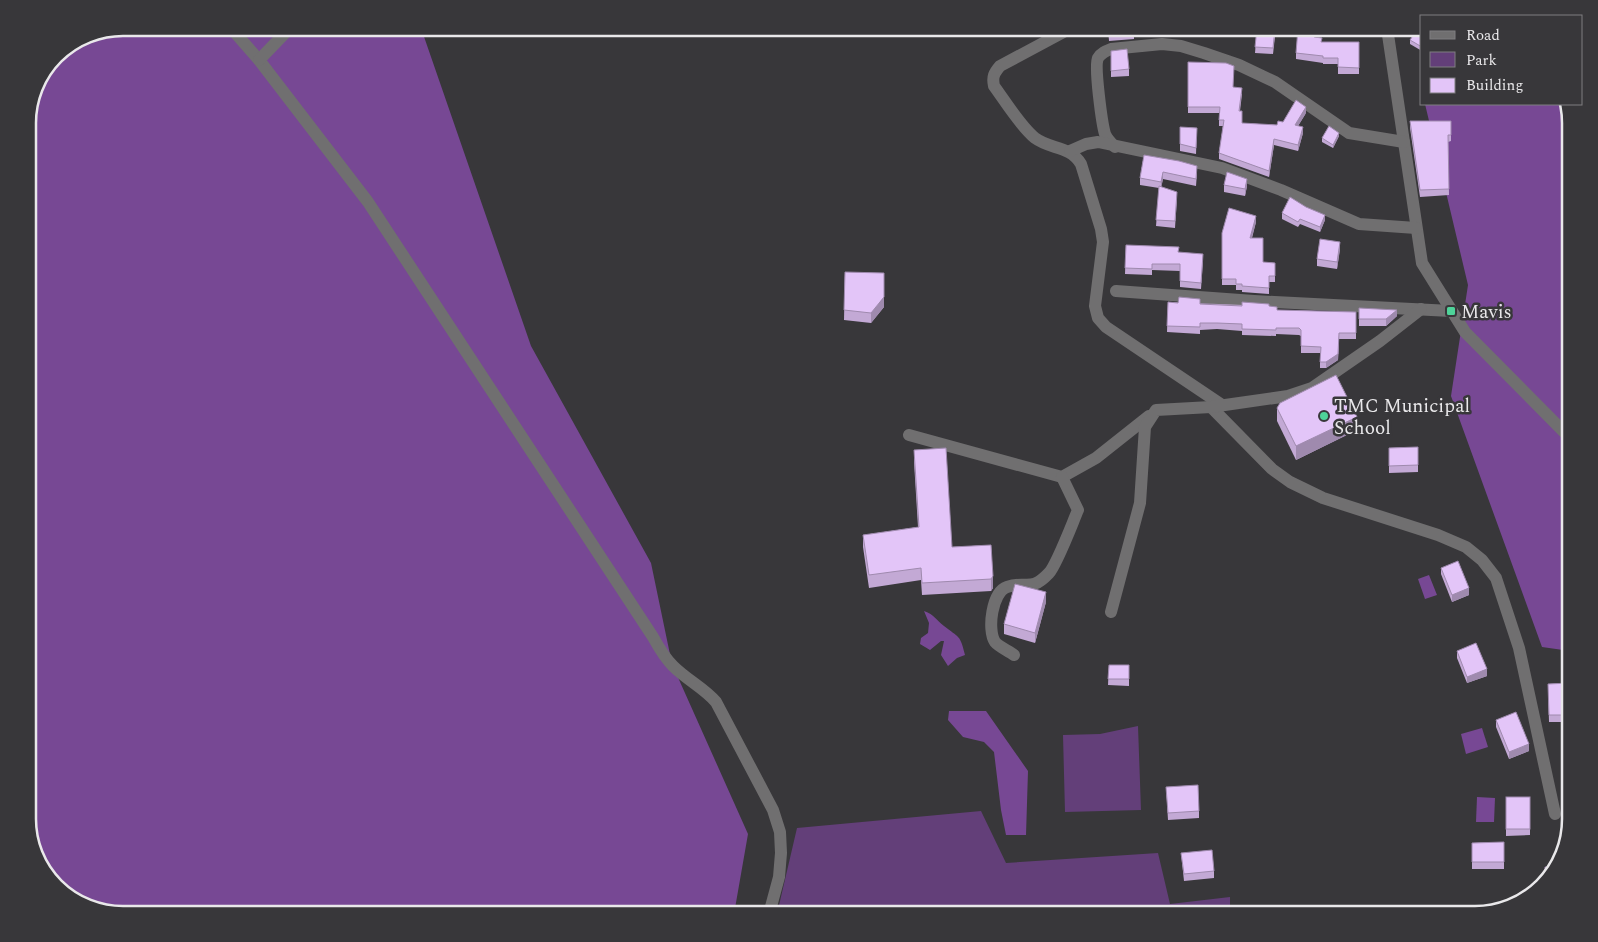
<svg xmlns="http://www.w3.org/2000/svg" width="1598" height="942" font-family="Spectral,serif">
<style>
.green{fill:#633f79}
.forest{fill:#774894}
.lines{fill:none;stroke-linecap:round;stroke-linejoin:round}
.minor{stroke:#706f70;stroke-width:12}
.wall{fill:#c3a9d5}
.shaded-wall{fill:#9f8aae}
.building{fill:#e3c5f8;stroke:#9f8aae}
.poi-dot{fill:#4ed399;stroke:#38373a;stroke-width:2}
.labels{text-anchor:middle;stroke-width:5;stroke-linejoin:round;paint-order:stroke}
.poi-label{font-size:19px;fill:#e9e8ea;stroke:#38373a;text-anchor:start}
.rim{fill:none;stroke:#e9e8ea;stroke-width:2.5}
</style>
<rect width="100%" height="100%" fill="#38373a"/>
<g class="green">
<path d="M1138 726 1141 810 1065 812 1063 735 1100 734Z"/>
<path d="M981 811 1006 863 1158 853 1170 904 1230 897V914H777L797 828Z"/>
</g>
<g class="forest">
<path d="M123 28H421L531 346 651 563 672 664 748 834 734 914H123L75 902 40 867 28 825V117L56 55 87 35Z"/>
<path d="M1425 104H1566L1570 117V651L1542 647 1451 396 1468 285Z"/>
<path d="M1429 575 1437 595 1425 599 1418 579Z"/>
<path d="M924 611C935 615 935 619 944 626 959 638 960 634 965 655L957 658 948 666 941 655 944 641H941L930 650 920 644 921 638 928 633 929 623Z"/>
<path d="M949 711H986L1028 771 1026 835H1006L1001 810 994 752 984 742 963 737 948 720Z"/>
<path d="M1482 728 1488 747 1466 754 1461 734Z"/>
<path d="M1477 797 1495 798 1494 822H1476Z"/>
</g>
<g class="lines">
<g class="minor">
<path d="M231 28 259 60 368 202 653 637C659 648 665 658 673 666 687 680 704 688 716 702L773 810 780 832 781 853 779 877 769 914"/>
<path d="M1071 28 1000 66C994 73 992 77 994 86 1005 101 1021 127 1035 138 1051 150 1069 145 1081 164L1101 229 1103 242 1095 306 1098 318 1106 327 1222 405"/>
<path d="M1387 28 1422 263 1465 332 1570 438"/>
<path d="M259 60 290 28"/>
<path d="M1115 147C1111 143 1107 139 1105 134 1102 124 1094 66 1098 58 1101 53 1106 51 1111 49L1162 44 1181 46 1204 53 1239 65 1275 82 1349 133 1404 142"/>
<path d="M1070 151 1086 144 1098 142 1222 168 1281 190 1359 224 1416 228"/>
<path d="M1116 291 1254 301 1451 311"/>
<path d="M1211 407 1272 469 1290 482 1323 498 1438 535 1466 547 1482 560 1496 578 1519 648 1555 814"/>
<path d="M909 435 1062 477 1096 458 1149 416"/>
<path d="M1111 612 1140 503 1145 427 1156 410 1211 407 1288 396 1312 388 1380 341 1421 309"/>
<path d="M1014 655C1009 651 999 647 995 642 987 630 992 592 1007 587 1027 580 1030 593 1049 573 1057 564 1072 524 1078 510L1062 477"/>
</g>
</g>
<g class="wall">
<path d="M1108 28H1134V39L1109 41Z"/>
<path d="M1196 28H1231V33L1196 34Z"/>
<path d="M1257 28H1276L1273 54 1255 53Z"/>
<path d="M1422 34V51L1410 44V40Z"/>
<path d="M1314 37 1322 42H1359V74H1338V64H1323V63L1296 59V53Z"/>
<path d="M1111 51 1129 69V76L1111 77Z"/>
<path d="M1188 62 1233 87 1242 94 1240 111 1242 123 1277 125 1306 113 1298 126 1303 133 1298 151 1274 145 1269 177 1219 159V153L1223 126H1219V113H1188Z"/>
<path d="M1410 121H1451V141L1448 142 1449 195 1420 197 1410 128Z"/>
<path d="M1180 127 1197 128 1196 154 1180 151Z"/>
<path d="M1339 136 1333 148 1322 142V138Z"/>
<path d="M1144 155 1197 173 1196 186 1163 179 1161 187 1177 198 1175 228 1156 226 1159 188 1140 185V178Z"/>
<path d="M1224 185 1247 186 1245 196 1224 192Z"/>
<path d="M1282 213 1325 220 1320 232 1300 224 1298 227 1282 219Z"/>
<path d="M1256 222 1252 238 1263 262 1275 263V282H1269V294L1242 292V290H1236V285H1222V233Z"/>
<path d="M1126 245 1179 253 1203 260 1201 289 1180 287V271L1152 270V275L1125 274Z"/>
<path d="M1340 249 1337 269 1317 266V259Z"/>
<path d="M845 272 884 307 871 323 844 320Z"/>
<path d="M1168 302 1269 306 1277 310 1356 312V339H1339L1338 360 1326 368H1320V353H1301V336L1299 335 1276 334V336L1242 335V331L1217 329 1200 330V334L1167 332Z"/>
<path d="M1359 308 1397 316 1386 326H1359Z"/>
<path d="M1277 408 1357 430 1296 460 1277 421Z"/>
<path d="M1418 447V472L1389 473V448Z"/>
<path d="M914 450 952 547 991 545 993 588 991 591 922 595 921 580 869 588 863 547V535L918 527 914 462Z"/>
<path d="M1441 568 1469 595 1452 602 1441 574Z"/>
<path d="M1046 602 1035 643 1004 634V624Z"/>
<path d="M1457 651 1487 676 1467 683 1457 658Z"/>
<path d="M1109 665H1129V686L1108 685Z"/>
<path d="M1570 683V722H1549L1548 684Z"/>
<path d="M1496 720 1529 751 1509 759 1496 727Z"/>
<path d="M1166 787 1199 811V818L1168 820Z"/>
<path d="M1506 797H1530V835L1506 836Z"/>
<path d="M1504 842V869H1472V843Z"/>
<path d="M1181 853 1214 871V878L1184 881Z"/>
</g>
<g class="shaded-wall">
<path d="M1306 107V113L1295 131V125Z"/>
<path d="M1303 127V133L1298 151V145Z"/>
<path d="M1339 133V136L1333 148V145Z"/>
<path d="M1274 139V145L1269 177V171Z"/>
<path d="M1163 172V179L1161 189V182Z"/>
<path d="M1247 179V186L1245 196V189Z"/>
<path d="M1325 215V220L1320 232V227Z"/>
<path d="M1256 216V222L1250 244V238Z"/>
<path d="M1340 242V249L1337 269V262Z"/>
<path d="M884 297V307L871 323V313Z"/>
<path d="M1397 310V316L1386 326V319Z"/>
<path d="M1339 339 1338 360 1326 368V362Z"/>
<path d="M1357 417V430L1296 460V446Z"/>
<path d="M993 576V588L991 591V579Z"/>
<path d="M1469 588V595L1452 602V595Z"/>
<path d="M1046 592V602L1035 643V633Z"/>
<path d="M1487 669V676L1467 683V677Z"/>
<path d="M1529 744V751L1509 759V752Z"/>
</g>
<g class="building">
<path d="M1108 28H1134V32L1109 34Z"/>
<path d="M1257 28H1275L1273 48 1255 47Z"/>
<path d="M1298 28H1314V37L1322 38 1321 42H1359V68L1338 67V58H1323V56L1296 53Z"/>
<path d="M1416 31 1422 34V47L1410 40Z"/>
<path d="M1127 49 1129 69 1111 71V51Z"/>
<path d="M1188 62 1226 63 1234 66 1233 87 1242 88 1239 111H1242V123L1277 125 1278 121 1283 122 1296 100 1306 107 1295 125 1303 127 1298 145 1274 139 1269 171 1219 153 1224 120H1219L1220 107H1188Z"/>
<path d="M1410 121H1451V135H1448L1449 189 1420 190Z"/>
<path d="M1329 126 1339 133 1333 145 1322 138Z"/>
<path d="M1180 127 1197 128 1196 148 1180 144Z"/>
<path d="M1144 155 1179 161 1197 166 1196 179 1163 172 1161 182 1140 178Z"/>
<path d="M1227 172 1247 179 1245 189 1224 185Z"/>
<path d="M1159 186 1177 192 1175 221 1156 220Z"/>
<path d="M1290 197 1306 207 1325 215 1320 227 1300 219 1298 222 1282 213Z"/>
<path d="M1229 208 1256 216 1250 238H1263V262L1275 263V276H1269V288L1242 286V284H1236V279H1222V233Z"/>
<path d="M1320 239 1340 242 1337 262 1317 259Z"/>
<path d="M1126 245 1179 247 1178 252 1203 254 1201 283 1180 281V264H1152V269L1125 268Z"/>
<path d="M845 272 884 273V297L871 313 844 310Z"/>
<path d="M1179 297 1200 299V304L1242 306V302L1269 304V306L1277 307V310L1356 312V333H1339L1338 354 1326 362H1320L1321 347 1301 346V330L1299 328H1276V330L1242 329V324L1217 323H1200V327L1167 326 1168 302 1178 303Z"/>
<path d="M1359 308 1397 310 1386 319H1359Z"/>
<path d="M1336 375 1357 417 1296 446 1277 408 1280 403Z"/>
<path d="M1418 447V465L1389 466V448Z"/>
<path d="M946 448 952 547 991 545 993 576 991 579 922 583 921 568 869 575 863 535 919 527 914 450Z"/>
<path d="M1458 561 1469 588 1452 595 1441 568Z"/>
<path d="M1015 584 1046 592 1035 633 1004 624Z"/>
<path d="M1476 643 1487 669 1467 677 1457 651Z"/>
<path d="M1109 665H1129V679H1108Z"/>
<path d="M1570 683V715H1549L1548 684Z"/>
<path d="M1516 712 1529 744 1509 752 1496 720Z"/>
<path d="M1198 785 1199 811 1168 813 1166 787Z"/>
<rect x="1506" y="797" width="24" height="32"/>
<path d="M1504 842V862H1472V843Z"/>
<path d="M1212 850 1214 871 1184 874 1181 853Z"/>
<path d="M1545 867H1558L1545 879Z"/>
</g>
<g class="poi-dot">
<rect x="1446" y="306" width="10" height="10" rx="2.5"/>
<circle cx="1324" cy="416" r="5"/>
</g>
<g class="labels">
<g class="poi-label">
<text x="1461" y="318">Mavis</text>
<text x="1334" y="412">TMC Municipal<tspan x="1334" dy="22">School</tspan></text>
</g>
</g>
<path d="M0 0H1598V942H0ZM123 36H1475A87 87 0 0 1 1562 123V819A87 87 0 0 1 1475 906H123A87 87 0 0 1 36 819V123A87 87 0 0 1 123 36Z" fill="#38373a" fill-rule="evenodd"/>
<path class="rim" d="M123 36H1475A87 87 0 0 1 1562 123V819A87 87 0 0 1 1475 906H123A87 87 0 0 1 36 819V123A87 87 0 0 1 123 36Z"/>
<rect x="1420" y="15" width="162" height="90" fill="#38373a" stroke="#7f7e80"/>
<rect x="1430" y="31" width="25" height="8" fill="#706f70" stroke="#7f7e80"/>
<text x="1466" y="40" font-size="15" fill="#e9e8ea">Road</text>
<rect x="1430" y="52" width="25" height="15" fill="#633f79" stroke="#7f7e80"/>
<text x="1466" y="65" font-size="15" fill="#e9e8ea">Park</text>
<rect x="1430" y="78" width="25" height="15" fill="#e3c5f8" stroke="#7f7e80"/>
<text x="1466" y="90" font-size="15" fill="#e9e8ea">Building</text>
</svg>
